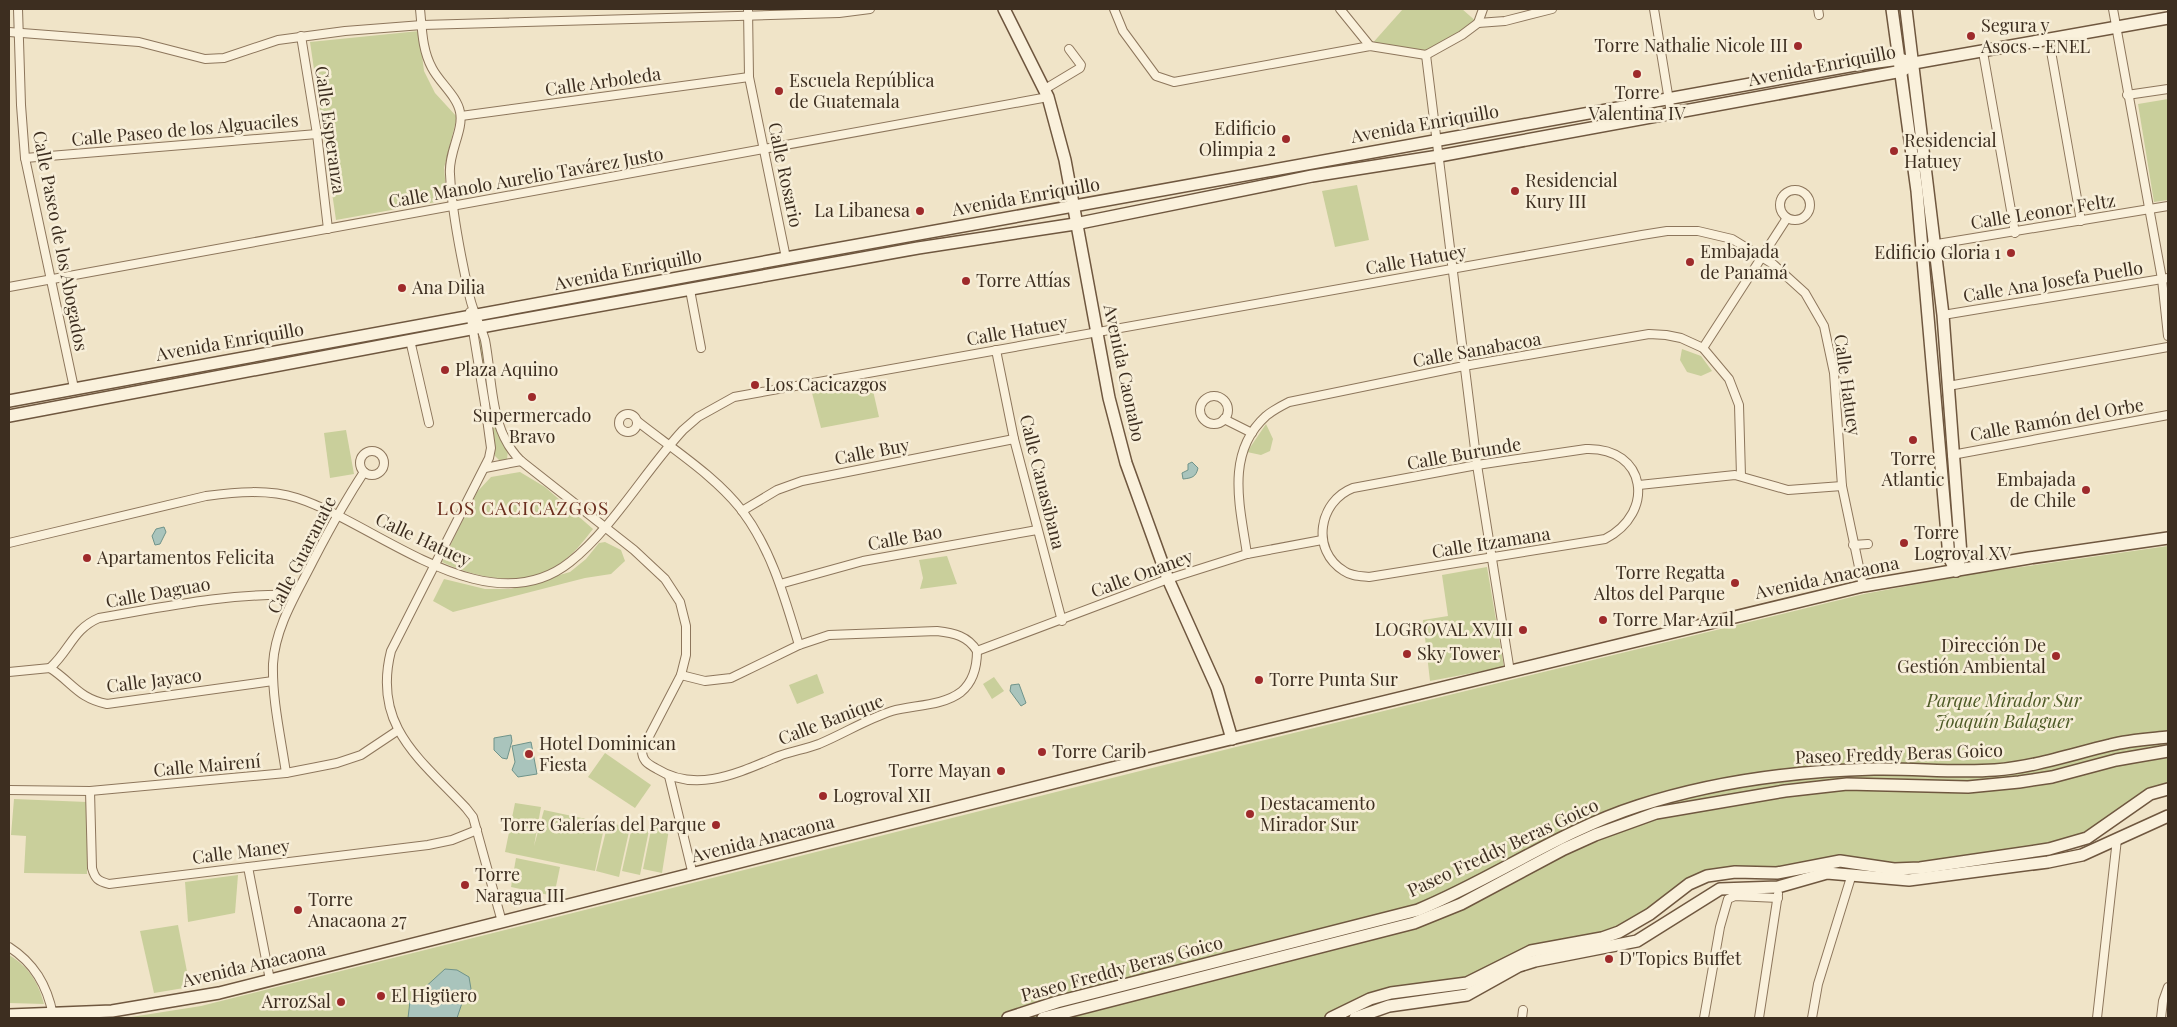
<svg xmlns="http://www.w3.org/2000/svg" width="2177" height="1027" font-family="'Playfair Display',serif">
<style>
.green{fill:#c9cf9b}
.water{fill:#a9c4bc;stroke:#6f938a}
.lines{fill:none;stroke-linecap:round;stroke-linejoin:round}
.street-casing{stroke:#8d765c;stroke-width:10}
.secondary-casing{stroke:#6f573f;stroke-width:14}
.street{stroke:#faf1dc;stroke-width:8}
.secondary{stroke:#faf1dc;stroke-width:11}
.poi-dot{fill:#9e2a2b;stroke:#f7eed8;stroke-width:2}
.labels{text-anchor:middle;stroke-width:5;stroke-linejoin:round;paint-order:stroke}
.poi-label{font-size:18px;fill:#3d2e20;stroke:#f7eed8;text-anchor:start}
.street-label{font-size:18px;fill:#3d2e20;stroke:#f7eed8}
.park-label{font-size:18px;font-style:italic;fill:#4d5a26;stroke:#f7eed8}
.neighbourhood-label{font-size:19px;letter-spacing:1px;fill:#6b2e1e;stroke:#f7eed8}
</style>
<rect width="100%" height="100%" fill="#f0e4c8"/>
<g class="green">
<path d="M1403 9H1462L1478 23 1426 55 1370 46Z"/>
<path d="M419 31 424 71 435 93 457 117 444 168 447 200 336 220 310 42Z"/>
<path d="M2168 99V200L2154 202 2138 104Z"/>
<path d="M1357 185 1369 240 1335 247 1322 191Z"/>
<path d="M481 340 487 346 508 451 507 459 500 461 495 456 478 347Z"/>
<path d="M1682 349 1701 356 1712 371 1701 376 1687 372 1680 360Z"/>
<path d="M871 382 879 417 821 428 812 393Z"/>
<path d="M1266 424 1273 439 1270 451 1261 455 1247 452Z"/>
<path d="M346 430 354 474 330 478 324 433Z"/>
<path d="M520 472 545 487 593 529C585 539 577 550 567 558 531 590 481 580 442 562L477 492 491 477Z"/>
<path d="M605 542 621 550 625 561 611 574 585 578 453 612 433 601 444 579 485 589H511L570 572 586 559 599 543Z"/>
<path d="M2168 546V785L2157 786 2147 791 2094 829 2061 844 1906 868 1840 857H1829L1788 868 1715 870 1613 930 1474 975 1330 1014 1323 1018H125L201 1006 1232 748 1864 594 1972 574Z"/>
<path d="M947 556 957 584 920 589 923 578 919 560Z"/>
<path d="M1487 567 1504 667 1430 681 1423 620 1448 616 1442 575Z"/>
<path d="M817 674 824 693 797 704 789 685Z"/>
<path d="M994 677 1004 691 992 699 983 684Z"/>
<path d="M605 753 651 785 635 808 588 777Z"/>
<path d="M14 799 87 802V874L24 873 26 836 11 835Z"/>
<path d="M515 803 541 807 534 846 544 810 605 823 595 871 505 852Z"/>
<path d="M608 823 630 827 619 877 596 871Z"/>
<path d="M652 825 669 829 662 873 643 869Z"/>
<path d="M632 827 649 830 640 875 622 871Z"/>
<path d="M516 858 560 867 554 896 511 887Z"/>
<path d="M238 875 235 913 188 922 185 882Z"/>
<path d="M178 925 190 987 154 993 140 931Z"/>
<path d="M9 955C29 967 38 982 44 1004L9 1003Z"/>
</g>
<g class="water">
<path d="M1192 462 1198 468C1196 477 1192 478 1183 479L1182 473 1188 470V464Z"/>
<path d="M164 527 166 532 160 544 155 545 152 536 156 529Z"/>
<path d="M1019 684 1026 703 1021 706 1010 691 1011 685Z"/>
<path d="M511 735 512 741 507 759 502 758 494 750V738Z"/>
<path d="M531 742 537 774 518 777 512 770 515 762 512 746Z"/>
<path d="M445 969 457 970 469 977 471 989 463 1000 457 1018H408L410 1001Z"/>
</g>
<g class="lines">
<g class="street-casing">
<g id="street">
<path d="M18 9 21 105 25 158 74 388"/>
<path d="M420 9C422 28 422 50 432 68 439 82 457 96 460 112 464 130 448 153 450 174 452 215 461 258 470 298 473 312 481 326 485 340 493 381 489 430 521 461L634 550 665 579 680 602 686 626V655L681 675 642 750C642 761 648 764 657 769 697 794 740 772 779 756 792 751 806 749 819 744 843 734 867 719 892 711 913 705 943 706 961 692 973 682 977 667 977 651"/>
<path d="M748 9 749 77 786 258"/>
<path d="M1114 9 1123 31 1156 76 1174 82 1370 46 1426 55 1462 35 1478 23 1505 21 1552 9"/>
<path d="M1340 9 1370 46"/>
<path d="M1654 9 1671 113"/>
<path d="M1818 9 1819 15"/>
<path d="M2113 9 2162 279 2168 336"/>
<path d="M1478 23 1483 9"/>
<path d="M9 32 139 42 205 59 224 58 278 40 345 31 422 25 839 13 870 9"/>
<path d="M301 36 317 134 328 229"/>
<path d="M2049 40 2081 221"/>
<path d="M1983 52 2015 233"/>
<path d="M1426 55 1477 465 1510 672"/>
<path d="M1045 89 1080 68 1081 65 1069 49"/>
<path d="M2127 95 2168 89"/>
<path d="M461 116 749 77"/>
<path d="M25 158 317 134"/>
<circle cx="1795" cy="205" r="15"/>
<path d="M1931 245 2168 206"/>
<path d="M9 287 1048 97"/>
<path d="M690 290 701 348"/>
<path d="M470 312 485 404 491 448 489 458 391 651C372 726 420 759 466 808L473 817 502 922"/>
<path d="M1943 315 2168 278"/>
<path d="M410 340 429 423"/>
<path d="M1703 348 1787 218"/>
<path d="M996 350 1014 439 1062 621"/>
<path d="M1948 386 2168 347"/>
<circle cx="1214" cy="410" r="14"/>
<circle cx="628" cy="423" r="9"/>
<path d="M1224 419 1252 433"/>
<path d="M637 421C671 448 717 477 743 512 772 551 785 599 799 645"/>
<path d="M1586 449C1647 447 1656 513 1605 539L1369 577C1360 576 1351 576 1344 571 1310 550 1319 501 1353 488L1477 465Z"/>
<circle cx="372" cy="463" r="12"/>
<path d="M1952 455 2168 415"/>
<path d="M485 468 521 461"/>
<path d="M1639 485 1735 475 1788 490 1842 486"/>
<path d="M742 511 777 490 802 481 1014 439"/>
<path d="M9 543 206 496C236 492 268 489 297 498 376 523 487 628 570 562 612 529 645 471 683 430L698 417 734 397 1642 235 1667 231H1698L1732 239 1773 264 1805 293 1824 326 1834 373 1842 486 1863 586"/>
<path d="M1853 545 1868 544"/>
<path d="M1247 554C1240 506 1225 453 1266 416 1272 411 1281 406 1289 402L1464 366 1649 334 1666 335 1681 338 1703 348 1729 379 1739 405 1741 476"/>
<path d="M780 584 863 561 1037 530"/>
<path d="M977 651 1168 579 1247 554 1322 540"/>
<path d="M50 668C70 650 73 629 99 618 164 607 228 593 294 595"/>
<path d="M50 668C73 683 78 698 107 704L273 681"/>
<path d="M9 672 50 668"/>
<path d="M681 675 705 681 731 678 799 645 829 635 937 631C954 633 968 636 977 651"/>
<path d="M286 773C281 738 272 700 273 664 275 627 297 593 313 561 329 530 345 501 364 472"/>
<path d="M669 776 693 875"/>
<path d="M9 790 90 791 286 773 337 763 361 755 397 731"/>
<path d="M90 791 92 868C95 879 98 881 109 884L428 845 452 840 477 830"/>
<path d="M248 867 270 980"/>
<path d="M9 947C34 963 47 985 53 1015"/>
<path d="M1522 1018 1523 1010"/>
<path d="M1704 1018 1720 927 1728 899 1735 896 1778 898"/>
<path d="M1759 1018 1778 894"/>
<path d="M1812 1018 1818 984 1852 874"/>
<path d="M2097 1018 2117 839"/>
<path d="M2161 1018 2163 1001 2168 987"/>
</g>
</g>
<g class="secondary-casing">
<g id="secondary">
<path d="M1004 9 1048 97 1065 160 1109 398 1126 463 1168 579 1217 688 1232 739"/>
<path d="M1892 9 1917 191 1949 557 1956 571"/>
<path d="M1906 9 1943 315 1961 555 1956 571"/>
<path d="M9 401 786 258 1855 65 1900 59 1914 63 2168 18"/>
<path d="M9 416 481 327 918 248 1075 224 1312 176 1439 156 1902 71 1914 63"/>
<path d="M9 1015 112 1011 219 993 1156 757 1863 586 2029 558 2168 538"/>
<path d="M1008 1018 1057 1002 1418 910C1493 879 1560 831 1638 806 1712 782 1795 771 1874 769 1914 768 1954 773 1995 770 2034 767 2072 754 2110 745 2129 740 2149 739 2168 737"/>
<path d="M1043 1018 1414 923 1461 904 1564 849 1595 835 1656 813 1785 791 1847 784 1968 787 2019 782 2052 777 2116 760 2168 751"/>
<path d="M1331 1018 1370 999 1391 993 1467 983 1531 951 1602 938 1619 932 1650 914 1689 884 1707 876 1735 872 1777 873 1840 861 1894 869 1920 868 2049 849 2087 838 2150 794 2168 789"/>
<path d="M1355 1018 1389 1006 1467 995 1519 966 1535 961 1637 941 1720 889 1778 887 1827 873 1909 880 2048 862 2082 855 2168 816"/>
</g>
</g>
<use href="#street" class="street"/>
<use href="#secondary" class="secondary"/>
</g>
<g class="poi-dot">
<circle cx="1971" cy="36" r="5"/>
<circle cx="1798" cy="46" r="5"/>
<circle cx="1637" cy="74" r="5"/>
<circle cx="779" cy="91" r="5"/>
<circle cx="1286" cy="139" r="5"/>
<circle cx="1894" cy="151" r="5"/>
<circle cx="1515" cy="191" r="5"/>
<circle cx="920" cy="211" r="5"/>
<circle cx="2011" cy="253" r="5"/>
<circle cx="1690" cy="262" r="5"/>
<circle cx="966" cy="281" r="5"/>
<circle cx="402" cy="288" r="5"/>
<circle cx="445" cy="370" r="5"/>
<circle cx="755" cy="385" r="5"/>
<circle cx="532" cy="397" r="5"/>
<circle cx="1913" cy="440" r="5"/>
<circle cx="2086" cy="490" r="5"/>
<circle cx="1904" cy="543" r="5"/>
<circle cx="87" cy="558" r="5"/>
<circle cx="1735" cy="583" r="5"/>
<circle cx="1603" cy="620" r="5"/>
<circle cx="1523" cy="630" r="5"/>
<circle cx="1407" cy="654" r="5"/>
<circle cx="2056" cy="656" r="5"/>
<circle cx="1259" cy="680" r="5"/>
<circle cx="1042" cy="752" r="5"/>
<circle cx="529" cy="754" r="5"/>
<circle cx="1001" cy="771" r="5"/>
<circle cx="823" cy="796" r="5"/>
<circle cx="1250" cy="814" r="5"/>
<circle cx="716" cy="825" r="5"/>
<circle cx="465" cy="885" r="5"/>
<circle cx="298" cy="910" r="5"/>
<circle cx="1609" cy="959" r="5"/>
<circle cx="381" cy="996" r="5"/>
<circle cx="341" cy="1002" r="5"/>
</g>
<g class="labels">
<g class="poi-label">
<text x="1981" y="32">Segura y<tspan x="1981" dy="21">Asocs - ENEL</tspan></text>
<text x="1788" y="52" text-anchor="end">Torre Nathalie Nicole III</text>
<text x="789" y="87">Escuela República<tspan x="789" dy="21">de Guatemala</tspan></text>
<text x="1637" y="99" text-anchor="middle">Torre<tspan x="1637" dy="21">Valentina IV</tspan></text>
<text x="1276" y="135" text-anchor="end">Edificio<tspan x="1276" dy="21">Olimpia 2</tspan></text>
<text x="1904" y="147">Residencial<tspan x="1904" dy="21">Hatuey</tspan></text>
<text x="1525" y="187">Residencial<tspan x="1525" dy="21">Kury III</tspan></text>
<text x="910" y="217" text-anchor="end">La Libanesa</text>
<text x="1700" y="258">Embajada<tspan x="1700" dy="21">de Panamá</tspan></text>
<text x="2001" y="259" text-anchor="end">Edificio Gloria 1</text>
<text x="976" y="287">Torre Attías</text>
<text x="412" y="294">Ana Dilia</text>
<text x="455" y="376">Plaza Aquino</text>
<text x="765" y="391">Los Cacicazgos</text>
<text x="532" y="422" text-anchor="middle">Supermercado<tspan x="532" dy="21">Bravo</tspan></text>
<text x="1913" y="465" text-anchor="middle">Torre<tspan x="1913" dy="21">Atlantic</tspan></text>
<text x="2076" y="486" text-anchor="end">Embajada<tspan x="2076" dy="21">de Chile</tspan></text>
<text x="1914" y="539">Torre<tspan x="1914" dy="21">Logroval XV</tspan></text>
<text x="97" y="564">Apartamentos Felicita</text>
<text x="1725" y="579" text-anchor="end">Torre Regatta<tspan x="1725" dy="21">Altos del Parque</tspan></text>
<text x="1613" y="626">Torre Mar Azul</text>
<text x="1513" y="636" text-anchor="end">LOGROVAL XVIII</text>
<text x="2046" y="652" text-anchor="end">Dirección De<tspan x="2046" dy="21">Gestión Ambiental</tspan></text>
<text x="1417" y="660">Sky Tower</text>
<text x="1269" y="686">Torre Punta Sur</text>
<text x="539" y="750">Hotel Dominican<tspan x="539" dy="21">Fiesta</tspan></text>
<text x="1052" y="758">Torre Carib</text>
<text x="991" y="777" text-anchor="end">Torre Mayan</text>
<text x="833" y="802">Logroval XII</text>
<text x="1260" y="810">Destacamento<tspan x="1260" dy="21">Mirador Sur</tspan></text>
<text x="706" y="831" text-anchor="end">Torre Galerías del Parque</text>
<text x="475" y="881">Torre<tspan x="475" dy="21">Naragua III</tspan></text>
<text x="308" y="906">Torre<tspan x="308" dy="21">Anacaona 27</tspan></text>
<text x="1619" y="965">D'Topics Buffet</text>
<text x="391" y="1002">El Higüero</text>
<text x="331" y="1008" text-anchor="end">ArrozSal</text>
</g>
<g class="street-label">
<text transform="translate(1822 66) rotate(-11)" y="6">Avenida Enriquillo</text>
<text transform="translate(603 82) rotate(-8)" y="6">Calle Arboleda</text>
<text transform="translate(1425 124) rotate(-10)" y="6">Avenida Enriquillo</text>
<text transform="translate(185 130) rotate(-5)" y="6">Calle Paseo de los Alguaciles</text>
<text transform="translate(330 130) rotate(82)" y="6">Calle Esperanza</text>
<text transform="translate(785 175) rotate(78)" y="6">Calle Rosario</text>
<text transform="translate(526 178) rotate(-10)" y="6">Calle Manolo Aurelio Tavárez Justo</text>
<text transform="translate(1026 197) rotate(-10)" y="6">Avenida Enriquillo</text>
<text transform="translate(2043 212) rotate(-9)" y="6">Calle Leonor Feltz</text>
<text transform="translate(60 241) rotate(79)" y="6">Calle Paseo de los Abogados</text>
<text transform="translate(1416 260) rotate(-10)" y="6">Calle Hatuey</text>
<text transform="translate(628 270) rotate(-11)" y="6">Avenida Enriquillo</text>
<text transform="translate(2053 282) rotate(-9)" y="6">Calle Ana Josefa Puello</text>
<text transform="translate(1017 331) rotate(-10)" y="6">Calle Hatuey</text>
<text transform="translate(230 342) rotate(-10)" y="6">Avenida Enriquillo</text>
<text transform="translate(1477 350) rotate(-10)" y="6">Calle Sanabacoa</text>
<text transform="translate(1124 373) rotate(78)" y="6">Avenida Caonabo</text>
<text transform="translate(1847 385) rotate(82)" y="6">Calle Hatuey</text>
<text transform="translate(2057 420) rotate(-10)" y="6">Calle Ramón del Orbe</text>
<text transform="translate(872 452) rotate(-11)" y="6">Calle Buy</text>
<text transform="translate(1464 454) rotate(-10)" y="6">Calle Burunde</text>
<text transform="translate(1042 482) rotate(76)" y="6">Calle Canasibana</text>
<text transform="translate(905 538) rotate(-10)" y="6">Calle Bao</text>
<text transform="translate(423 540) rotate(25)" y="6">Calle Hatuey</text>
<text transform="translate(1491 543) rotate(-9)" y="6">Calle Itzamana</text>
<text transform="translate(302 555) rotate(-63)" y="6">Calle Guaranate</text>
<text transform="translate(1142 574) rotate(-20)" y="6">Calle Onaney</text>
<text transform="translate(1827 578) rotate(-12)" y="6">Avenida Anacaona</text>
<text transform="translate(158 593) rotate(-10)" y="6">Calle Daguao</text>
<text transform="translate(154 681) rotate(-7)" y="6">Calle Jayaco</text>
<text transform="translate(831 720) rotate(-21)" y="6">Calle Banique</text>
<text transform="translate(1899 754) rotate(-2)" y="6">Paseo Freddy Beras Goico</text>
<text transform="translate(207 766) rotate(-5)" y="6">Calle Mairení</text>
<text transform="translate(763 839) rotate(-14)" y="6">Avenida Anacaona</text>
<text transform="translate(1503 848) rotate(-25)" y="6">Paseo Freddy Beras Goico</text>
<text transform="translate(241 852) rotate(-7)" y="6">Calle Maney</text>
<text transform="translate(254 965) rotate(-13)" y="6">Avenida Anacaona</text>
<text transform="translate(1122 969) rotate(-15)" y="6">Paseo Freddy Beras Goico</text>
</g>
<g class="park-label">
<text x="2004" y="707">Parque Mirador Sur<tspan x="2004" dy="21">Joaquín Balaguer</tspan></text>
</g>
<g class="neighbourhood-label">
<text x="523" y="515">LOS CACICAZGOS</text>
</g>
</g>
<rect width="2177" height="1027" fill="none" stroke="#3d2e20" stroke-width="20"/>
</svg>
